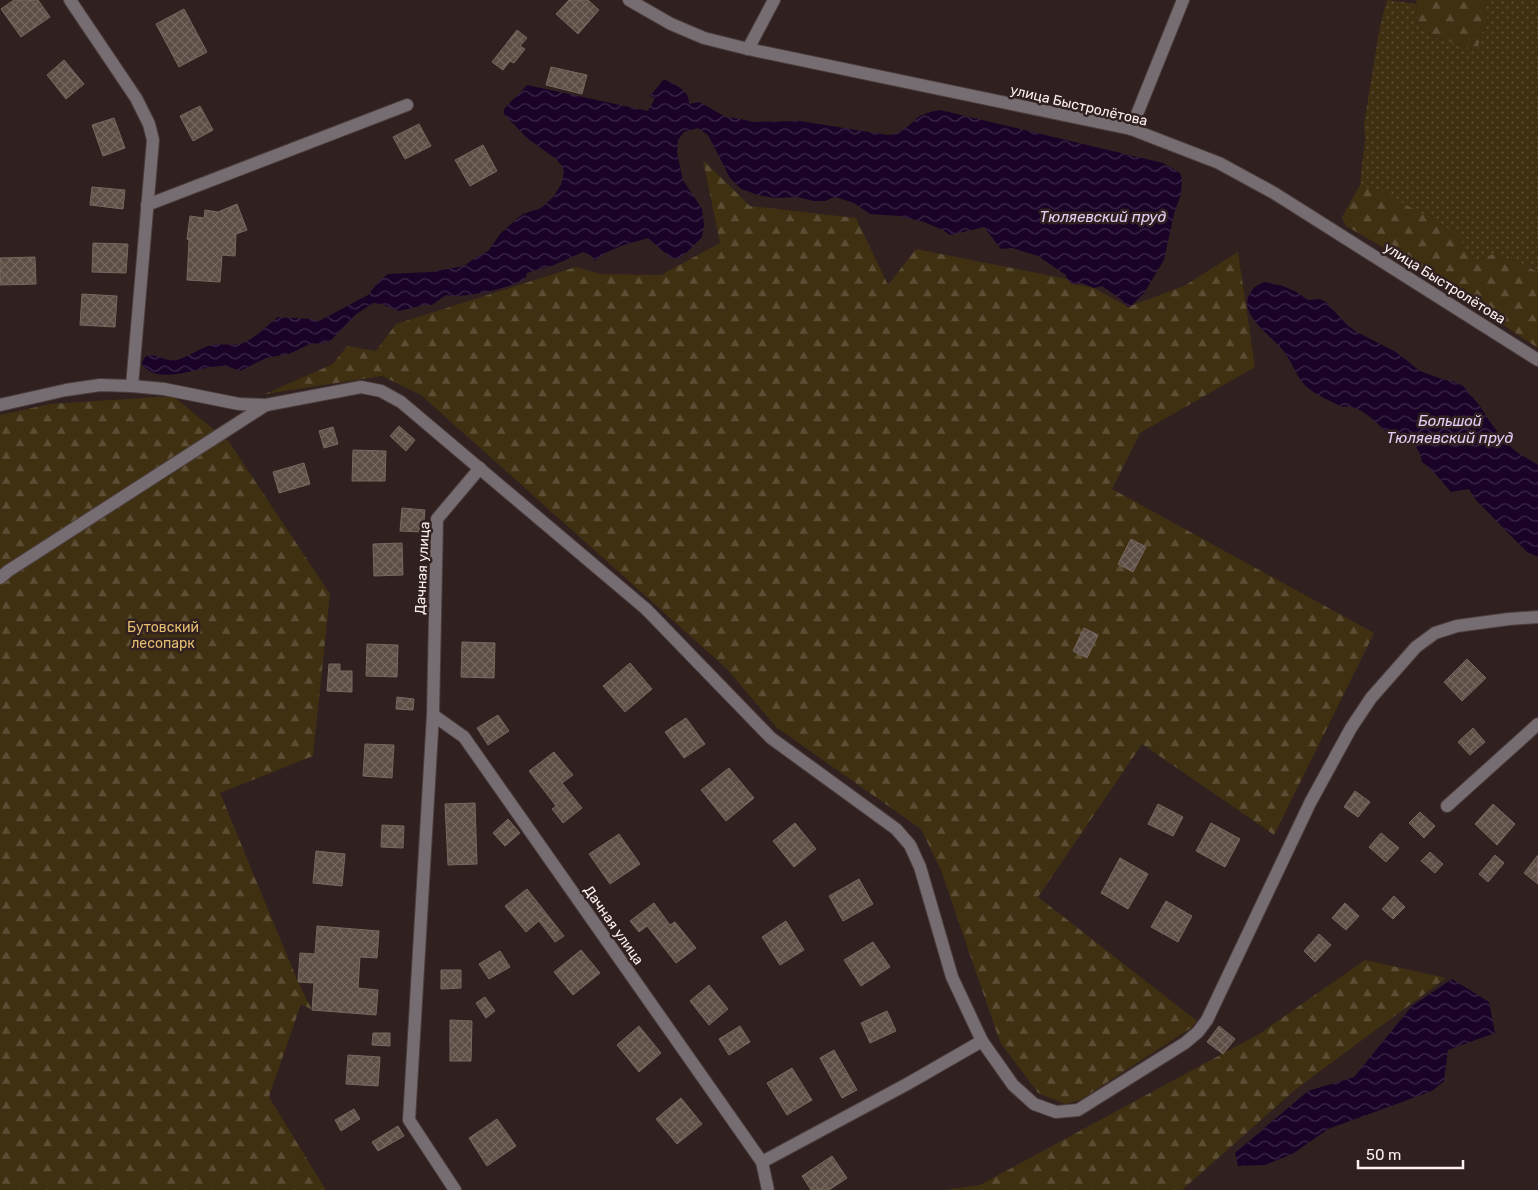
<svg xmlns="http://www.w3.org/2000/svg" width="1538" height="1190" font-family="Rubik,sans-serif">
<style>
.grass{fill:url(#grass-dots)}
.forest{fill:url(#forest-firs)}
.water{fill:url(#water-waves)}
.building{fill:url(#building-cross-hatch);stroke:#78675e}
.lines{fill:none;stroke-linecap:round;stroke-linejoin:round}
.minor-casing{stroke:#4d3d3d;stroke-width:14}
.minor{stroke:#756d71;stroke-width:12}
.labels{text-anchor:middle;stroke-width:5;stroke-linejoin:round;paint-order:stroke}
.street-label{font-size:14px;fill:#fdf1f1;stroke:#302020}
.park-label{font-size:14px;fill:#e4bd71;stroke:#302020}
.water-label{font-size:15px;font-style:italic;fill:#e7cef8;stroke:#302020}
</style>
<defs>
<pattern id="grass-dots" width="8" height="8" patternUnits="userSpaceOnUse" patternTransform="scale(1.25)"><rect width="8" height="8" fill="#3f3011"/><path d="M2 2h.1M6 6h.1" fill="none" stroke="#5c4e34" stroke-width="1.8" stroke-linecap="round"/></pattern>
<pattern id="forest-firs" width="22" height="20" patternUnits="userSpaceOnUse" patternTransform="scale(1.25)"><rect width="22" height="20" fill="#3f3011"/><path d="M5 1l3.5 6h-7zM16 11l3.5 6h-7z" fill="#5c4e34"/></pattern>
<pattern id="water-waves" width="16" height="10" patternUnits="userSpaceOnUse" patternTransform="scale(1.25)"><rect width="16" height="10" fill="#1b0328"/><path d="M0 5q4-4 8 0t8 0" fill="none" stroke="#3d2848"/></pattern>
<pattern id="building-cross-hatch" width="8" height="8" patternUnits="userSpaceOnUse" patternTransform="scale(1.25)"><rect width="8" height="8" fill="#5d4e45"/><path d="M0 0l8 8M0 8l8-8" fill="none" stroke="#756860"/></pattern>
</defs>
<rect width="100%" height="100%" fill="#302020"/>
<path class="grass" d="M1387 0 1416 4C1418 20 1415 25 1429 35L1476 50 1482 33 1488 21 1483 0H1538V272L1518 262 1493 254 1480 260 1471 261 1468 256 1383 192 1369 189 1360 185 1365 140 1364 124 1380 26Z"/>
<g class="forest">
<path d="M1416 0H1483L1488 21 1482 33 1477 50 1429 35C1414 24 1418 17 1416 0Z"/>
<path d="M703 160 750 206 856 218 888 285 916 249 1067 279 1072 284 1094 288 1128 307 1184 286 1238 252 1255 367 1140 433 1112 489 1374 633 1274 835 1142 744 1038 897 1197 1021 1191 1028 1080 1100 1065 1104 1038 1093 1000 1042 941 870 921 829 776 727 726 668 421 395 382 376 265 394 333 364 347 346 376 351 396 324 576 267 600 274 661 275 720 243Z"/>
<path d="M1360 185 1369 189 1383 192 1451 230 1460 237 1471 261 1480 260 1493 254 1518 262 1538 272V348L1400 257 1346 226 1342 217Z"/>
<path d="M173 396 229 442 330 594 313 756 220 793 298 982 312 1010 301 1004 269 1097 326 1190H0V415L50 404Z"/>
<path d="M1365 960 1446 978 1296 1089 1182 1190H944L980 1185 1259 1034Z"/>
</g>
<g class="water">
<path d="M664 79C675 85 690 90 689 104L699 102 726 117 741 119 753 122 800 121 888 135C903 134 909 124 920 116 926 113 933 111 940 110L1163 163 1180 173 1182 179 1181 194 1174 214 1164 260 1144 293 1131 306 1128 307 1122 300 1102 286 1094 288 1082 283 1072 284 1067 279 1066 275 1038 256 1012 248 1001 249 984 227 950 235 943 230 924 222 899 216 870 214 854 203 835 197 825 201H814L797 197 776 198 758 195 741 189 730 178 708 135 698 128 684 132 678 140 677 153 683 180 702 209 704 225 702 237 686 253 677 259 671 258 648 238 621 246 605 253 595 261 591 256 583 252C573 256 564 261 554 265 545 268 536 270 527 273L526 278C512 288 463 299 446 295L432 305H424L399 311 381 304 373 303 355 315 331 340 320 344 312 343 289 354 266 358 240 371C234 368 228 366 221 366 199 366 158 387 142 364 146 345 163 363 177 360 188 357 203 346 213 345 222 343 231 346 240 344 252 341 268 325 278 317L311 319 319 321 368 295 380 280 388 274 431 272 464 266 475 258 488 251 501 233 518 218 523 214 541 208 553 197 561 185 564 172 562 166 556 159 527 138 504 114V109L527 85 648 111 655 98 650 96Z"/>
<path d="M1265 282 1283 286 1295 291 1308 300 1320 299 1326 302 1347 325 1355 331 1396 352 1420 371 1439 378 1455 382 1463 386 1480 406 1488 419 1505 442 1518 453 1538 465V557L1527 552 1519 544 1476 500 1469 489 1451 492 1432 470 1422 462C1421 455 1418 449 1414 445 1411 441 1400 442 1395 439 1380 429 1363 403 1342 407 1331 401 1318 396 1308 388 1297 379 1293 364 1285 353 1274 337 1237 315 1250 293 1253 288 1258 284 1265 282Z"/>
<path d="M1452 979 1489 1002 1495 1033 1448 1050 1444 1081 1432 1091 1328 1129 1294 1153 1265 1165 1238 1166 1235 1153 1308 1091 1354 1077 1412 1006Z"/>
</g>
<g class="building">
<path d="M14 0H38L50 17 21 37 1 9Z"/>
<path d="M569 0H588L599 10 578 34 556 14Z"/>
<path d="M184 9 207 52 179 67 156 24Z"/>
<path d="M517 30 527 38 520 46 525 49 514 63 510 61 503 70 492 62Z"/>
<path d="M64 60 84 84 66 99 47 75Z"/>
<path d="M551 67 587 75 582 94 546 85Z"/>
<path d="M200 106 213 130 193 141 180 116Z"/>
<path d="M114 118 125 148 103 156 92 125Z"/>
<path d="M419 124 431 146 405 159 393 137Z"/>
<path d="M483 145 497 171 470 186 455 160Z"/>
<path d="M92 187 125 190 123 209 90 205Z"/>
<path d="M237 204 247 230 236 234 235 256 222 255 220 282 187 280 189 240 187 239 190 216 204 218 205 210 218 212Z"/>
<path d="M93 243 128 244 126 273 92 272Z"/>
<path d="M35 257 36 284 0 285V258Z"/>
<path d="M82 294 117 296 115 327 80 325Z"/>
<path d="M399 426 415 440 406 451 390 436Z"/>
<path d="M333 427 338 444 324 448 319 431Z"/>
<path d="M353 450 386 451 385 481H352Z"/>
<path d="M304 463 310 484 279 493 273 472Z"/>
<path d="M402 508 425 510 423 532 400 531Z"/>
<path d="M1131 539 1146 547 1133 572 1118 564Z"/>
<path d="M402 543 403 575 374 576 373 544Z"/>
<path d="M1084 628 1098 635 1087 658 1073 651Z"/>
<path d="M462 642 495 643 494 678 461 677Z"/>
<path d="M367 644 398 645 397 677 366 676Z"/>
<path d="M1467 659 1486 678 1462 701 1444 682Z"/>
<path d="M630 663 652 689 625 712 603 686Z"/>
<path d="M329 664H340V671H352V692L327 691Z"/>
<path d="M397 697 414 699 413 710 396 709Z"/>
<path d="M498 715 509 731 488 745 477 728Z"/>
<path d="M686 718 705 744 684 758 665 732Z"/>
<path d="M1473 728 1485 742 1470 755 1458 742Z"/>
<path d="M365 744 394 745 392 778 363 776Z"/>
<path d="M554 752 573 775 562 783 582 808 563 823 552 809 556 806 529 771Z"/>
<path d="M729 768 754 798 726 821 701 790Z"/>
<path d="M1355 791 1370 802 1358 817 1344 807Z"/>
<path d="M475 803 477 864 448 865 445 804Z"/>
<path d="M1158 804 1183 817 1173 836 1148 824Z"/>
<path d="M1493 804 1515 824 1497 845 1475 824Z"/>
<path d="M1420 812 1435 826 1424 838 1409 823Z"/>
<path d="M508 819 520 833 505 846 493 833Z"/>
<path d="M795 823 816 849 794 867 773 841Z"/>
<path d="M1211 823 1240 839 1225 867 1196 851Z"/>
<path d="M382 825 404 826 403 848 381 847Z"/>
<path d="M1381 833 1399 848 1386 862 1369 847Z"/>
<path d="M619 834 640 864 610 884 589 854Z"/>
<path d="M316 851 345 854 342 886 313 883Z"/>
<path d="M1430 852 1443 864 1435 873 1421 861Z"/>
<path d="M1495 855 1504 863 1488 882 1479 874Z"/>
<path d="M1538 855V884L1524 873Z"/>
<path d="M1120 858 1148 874 1128 909 1101 893Z"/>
<path d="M859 879 873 904 843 921 829 896Z"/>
<path d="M527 889 564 936 555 942 539 921 526 932 505 906Z"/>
<path d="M1394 896 1405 907 1393 919 1382 909Z"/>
<path d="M1166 901 1192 916 1178 942 1151 927Z"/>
<path d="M654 903 670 925 675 922 696 948 676 963 647 926 639 932 630 921Z"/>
<path d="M1345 903 1359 916 1346 930 1332 918Z"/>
<path d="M786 921 804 950 780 965 762 937Z"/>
<path d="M317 926 379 931 377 958 360 957 358 988 378 990 376 1015 312 1010 314 983 298 982 300 953 315 954Z"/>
<path d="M1319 934 1331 945 1315 962 1304 951Z"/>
<path d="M873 942 890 967 861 986 844 960Z"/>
<path d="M581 950 600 973 573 995 554 972Z"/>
<path d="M500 951 510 967 489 979 479 964Z"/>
<path d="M441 970H461V988L441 989Z"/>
<path d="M709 985 728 1009 709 1025 690 1001Z"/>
<path d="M485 997 495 1011 486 1018 476 1003Z"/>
<path d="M887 1011 896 1031 870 1043 861 1023Z"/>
<path d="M450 1020 472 1021 471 1061H450Z"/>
<path d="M639 1026 661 1053 639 1072 617 1045Z"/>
<path d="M740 1026 750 1042 729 1055 719 1039Z"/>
<path d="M1219 1026 1235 1039 1223 1054 1207 1042Z"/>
<path d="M373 1033H390V1046L372 1045Z"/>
<path d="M834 1050 857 1090 842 1098 820 1058Z"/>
<path d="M348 1055 380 1057 378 1086 346 1084Z"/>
<path d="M792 1068 812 1100 787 1115 767 1083Z"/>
<path d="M681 1098 702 1124 677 1144 656 1119Z"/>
<path d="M354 1109 360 1119 341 1131 335 1120Z"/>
<path d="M497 1119 516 1146 487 1166 469 1138Z"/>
<path d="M398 1126 404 1136 378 1151 372 1142Z"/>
<path d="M832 1156 847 1178 829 1190H811L802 1176Z"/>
</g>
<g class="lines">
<g class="minor-casing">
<g id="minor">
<path d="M70 0 136 98 149 124 153 140 132 386"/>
<path d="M629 0 671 24 704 38 748 49 1131 129 1219 163 1274 193 1538 360"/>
<path d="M748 49 774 0"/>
<path d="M1131 129 1183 0"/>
<path d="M147 205 407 105"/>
<path d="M0 405 66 390 100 385 132 386 164 389 239 404 266 405 361 387 381 391 401 402 646 609 771 738 896 829 910 845 920 867 952 977 982 1041 1013 1085 1034 1104 1056 1112 1078 1110 1185 1043 1198 1032 1207 1020 1310 803 1351 728 1371 698 1416 647 1435 633 1457 626 1509 619 1538 617"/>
<path d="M0 578 8 571 266 405"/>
<path d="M433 715 464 737 762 1162 768 1190"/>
<path d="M1447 806 1538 724"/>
<path d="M762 1162 909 1083 982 1041"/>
<path d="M455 1190 409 1120 433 715 437 519 480 468"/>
</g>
</g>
<use href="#minor" class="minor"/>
</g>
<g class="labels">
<g class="street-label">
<text transform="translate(1079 105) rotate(13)" y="5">улица Быстролётова</text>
<text transform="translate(1445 283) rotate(32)" y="5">улица Быстролётова</text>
<text transform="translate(422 568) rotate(-87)" y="5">Дачная улица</text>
<text transform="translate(614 925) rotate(55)" y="5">Дачная улица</text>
</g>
<g class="park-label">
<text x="163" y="632">Бутовский<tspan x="163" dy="16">лесопарк</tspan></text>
</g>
<g class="water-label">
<text x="1103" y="222">Тюляевский пруд</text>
<text x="1450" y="426">Большой<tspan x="1450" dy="17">Тюляевский пруд</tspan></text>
</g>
</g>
<path d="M1358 1160v8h105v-8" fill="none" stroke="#fdf1f1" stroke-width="2.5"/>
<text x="1366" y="1160" font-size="15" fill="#fdf1f1" stroke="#302020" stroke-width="4" paint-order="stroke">50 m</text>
</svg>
